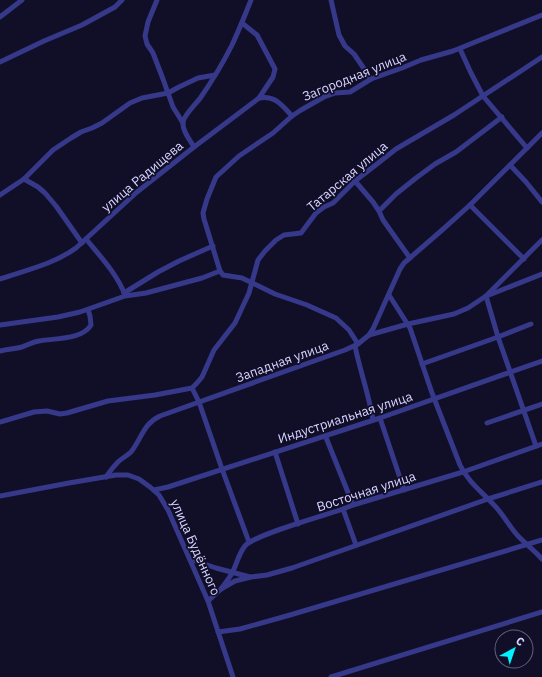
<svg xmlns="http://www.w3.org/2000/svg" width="542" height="677" font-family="'IBM Plex Sans',sans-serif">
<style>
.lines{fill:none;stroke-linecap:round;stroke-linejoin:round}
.minor{stroke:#363889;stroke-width:5}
.labels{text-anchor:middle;stroke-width:3.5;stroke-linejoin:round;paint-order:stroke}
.street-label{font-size:13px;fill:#d7d5ff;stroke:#110e28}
</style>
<rect width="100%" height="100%" fill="#110e28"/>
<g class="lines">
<g class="minor">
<path d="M157 0 148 22 145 36 147 44 153 53 163 79 173 107 183 123"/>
<path d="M331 0 339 35 345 46 354 54 371 79"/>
<path d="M0 17 22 0"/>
<path d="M242 23 257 35 275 69 273 77 259 98"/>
<path d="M460 49 471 73 483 96 527 148"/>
<path d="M0 62 44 41 82 25 115 7 122 0"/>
<path d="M194 147C190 140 182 131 183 122 184 115 196 104 201 97 212 81 223 63 232 45 239 30 245 15 251 0"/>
<path d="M510 165 526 182 542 202"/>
<path d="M24 179 38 187 45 193 56 206 82 243"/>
<path d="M355 181 373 202 379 211 383 220 410 258"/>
<path d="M0 195 24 179 53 150 71 138 81 132 92 128 102 123 130 103 142 98 168 93 179 87 198 78 215 75"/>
<path d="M470 205 524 259"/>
<path d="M379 211 396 194 416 178 435 164 456 152 502 117"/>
<path d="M86 239C100 256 117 274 125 295"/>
<path d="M0 279C26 270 54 264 76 248L137 192 194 147 259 98C275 95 282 105 292 116"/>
<path d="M124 293 158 272 179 261 213 246"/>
<path d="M389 295 410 328 432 393 460 465C468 482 482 492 494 505 504 515 510 528 519 537 527 545 535 551 542 559"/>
<path d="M489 295 542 274"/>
<path d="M486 296 498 337 536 446"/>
<path d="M0 325 58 317 80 312 125 296 146 293 202 278 220 271"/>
<path d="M369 335 373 329 400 269 404 263 441 231 470 205 542 133"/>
<path d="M358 344 349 330 336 318 307 305 275 294 242 278 223 275 220 271 204 219 203 213 207 199 216 177 239 156 273 133 292 116 301 110 324 97 335 93 350 92 371 79 402 68 421 60 453 51 542 15"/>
<path d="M355 346C360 371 369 395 373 420"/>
<path d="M0 351C7 349 15 349 22 347 27 345 33 342 39 341 55 338 82 340 91 325L90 316 88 310"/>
<path d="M422 364 498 337 531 324"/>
<path d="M192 388 199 402 222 469 249 542"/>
<path d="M380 418 404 490"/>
<path d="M0 422 34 412 47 411 60 414 67 413 108 401 155 395 192 388 197 383 202 377 214 350 235 323 249 293 258 260 265 251 276 240 284 235 301 233 316 213 324 207 333 203 355 181 377 164 396 149 454 115 542 57"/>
<path d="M487 423 542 404"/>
<path d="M325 435 353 505"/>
<path d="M275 452 298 524"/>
<path d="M106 477C110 471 114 466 118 462 122 458 127 456 131 452 142 438 143 424 160 416L345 350 358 344 369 335 408 324 454 314 468 308 486 296 542 240"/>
<path d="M154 490 168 487 380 418 542 361"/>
<path d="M0 496 69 483 116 475H128L139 479 150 487 159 495 168 510 208 601 233 677"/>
<path d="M343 509 356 545"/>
<path d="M190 559 216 568 250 577"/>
<path d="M221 589C225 583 230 578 233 571 237 563 239 553 245 546 253 535 326 515 343 509L353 505 463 472 542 444"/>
<path d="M208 601 221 589 235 581 251 577 267 575 292 568 488 499 542 482"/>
<path d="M218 632 240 629 290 615 542 540"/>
<path d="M331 677 542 612"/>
</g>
</g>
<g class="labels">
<g class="street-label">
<text transform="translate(354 76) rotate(-22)" y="5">Загородная улица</text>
<text transform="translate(142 176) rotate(-40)" y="5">улица Радищева</text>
<text transform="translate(347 176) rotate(-40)" y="5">Татарская улица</text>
<text transform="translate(282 361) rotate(-20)" y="5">Западная улица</text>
<text transform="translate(345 417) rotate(-18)" y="5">Индустриальная улица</text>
<text transform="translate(366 491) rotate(-18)" y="5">Восточная улица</text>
<text transform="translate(196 547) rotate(66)" y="5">улица Будённого</text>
</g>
</g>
<g transform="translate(514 649) rotate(40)"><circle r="19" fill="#110e28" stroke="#605e7e"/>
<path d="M0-3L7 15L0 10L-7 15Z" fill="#01f3ff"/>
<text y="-6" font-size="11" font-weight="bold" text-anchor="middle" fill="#d7d5ff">С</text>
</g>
</svg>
